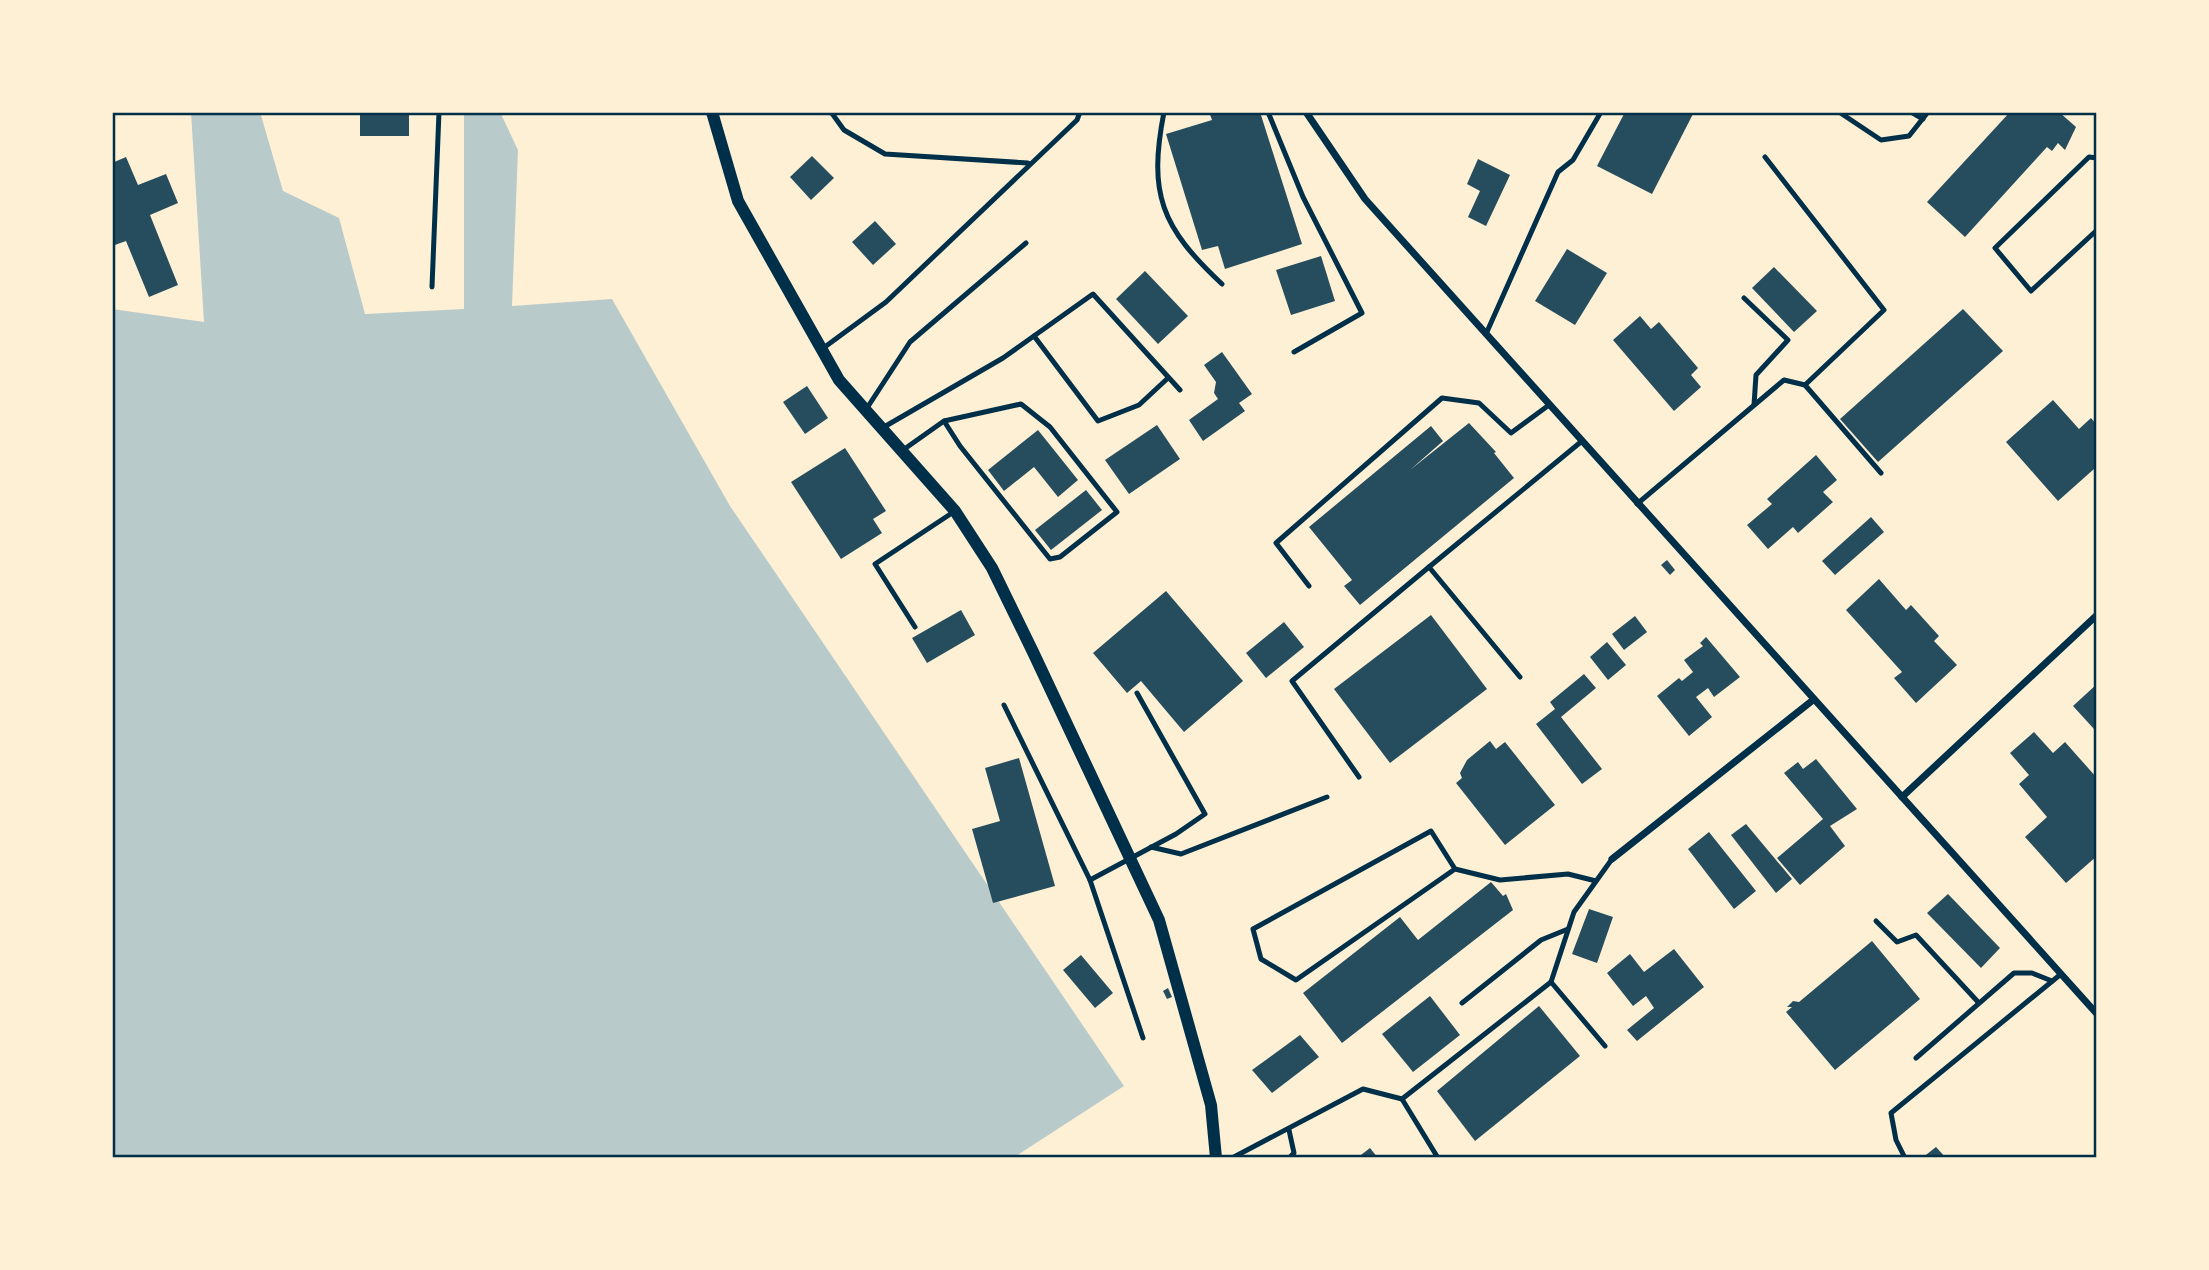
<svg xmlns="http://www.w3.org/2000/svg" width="2209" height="1270" font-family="'Nunito Sans',sans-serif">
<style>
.green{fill:#b9caca}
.building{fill:#264d5e}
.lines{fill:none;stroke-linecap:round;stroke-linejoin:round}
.service{stroke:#003049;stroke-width:5}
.minor{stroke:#003049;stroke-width:7}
.tertiary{stroke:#003049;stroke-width:12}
.neatline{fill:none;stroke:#003049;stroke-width:2.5}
</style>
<rect width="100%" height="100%" fill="#fdf0d5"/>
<path class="green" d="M191 112H260L283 191 339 218 365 314 464 309V112H500L518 150 512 306 612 299 730 506 1124 1086 1013 1158H112V309L204 322Z"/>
<g class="building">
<rect x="360" y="112" width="49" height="24"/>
<path d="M1209 112H1260L1302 244 1225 269 1218 246 1202 250 1166 134 1212 120Z"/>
<path d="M1625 112H1694L1652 194 1597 166Z"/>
<path d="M2010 112H2059L2076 127 2065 150 2058 143 2052 151 2047 147 1965 237 1927 202Z"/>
<path d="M812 156 834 178 811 200 790 177Z"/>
<path d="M126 157 138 185 166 174 178 203 150 215 178 285 149 297 126 241 112 246V163Z"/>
<path d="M1478 159 1510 175 1486 226 1468 217 1480 191 1467 184Z"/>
<path d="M875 221 896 244 873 265 852 242Z"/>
<path d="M1567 249 1607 273 1575 325 1535 301Z"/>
<path d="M1321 256 1335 301 1291 315 1276 270Z"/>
<path d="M1774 267 1817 311 1794 332 1752 288Z"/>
<path d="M1145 271 1188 316 1158 344 1116 299Z"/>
<path d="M1963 309 2003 351 1878 462 1840 419Z"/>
<path d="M1640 316 1651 329 1659 322 1698 368 1691 375 1701 387 1674 411 1613 340Z"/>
<path d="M1222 352 1252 394 1239 403 1245 411 1203 441 1189 420 1218 399 1214 393 1216 382 1204 365Z"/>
<path d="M807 386 828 418 805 434 783 402Z"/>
<path d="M2053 400 2079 429 2091 418 2097 425V473L2094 469 2058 501 2006 442Z"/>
<path d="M1469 423 1496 452 1494 453 1514 478 1360 605 1344 586 1352 580 1309 527 1431 426 1443 441 1410 470Z"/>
<path d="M1157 425 1180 459 1129 494 1105 460Z"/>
<path d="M1038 430 1078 480 1058 497 1034 467 1004 491 988 470Z"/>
<path d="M845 448 886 511 873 519 882 533 841 559 791 482Z"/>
<path d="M1816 455 1837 480 1823 492 1833 502 1798 533 1793 527 1768 549 1747 525 1772 504 1767 499Z"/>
<path d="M1086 490 1102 510 1051 550 1035 530Z"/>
<path d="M1871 517 1884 532 1835 575 1822 561Z"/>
<path d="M1667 560 1675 570 1670 575 1661 565Z"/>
<path d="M1879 579 1906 610 1911 605 1939 636 1934 641 1957 665 1916 703 1894 678 1902 672 1846 610Z"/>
<path d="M1166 591 1243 681 1184 732 1141 681 1127 693 1093 653Z"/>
<path d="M961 610 975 635 927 663 912 638Z"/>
<path d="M1431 615 1487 689 1390 763 1334 689Z"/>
<path d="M1635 616 1647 632 1624 650 1612 634Z"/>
<path d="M1284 622 1304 647 1266 678 1246 653Z"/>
<path d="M1706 637 1740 677 1714 697 1708 688 1696 697 1712 717 1689 736 1657 696 1679 678 1682 681 1693 672 1684 660 1703 646 1700 643Z"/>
<path d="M1607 642 1626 665 1608 680 1590 657Z"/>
<path d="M1584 674 1596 688 1561 717 1602 769 1582 784 1536 724 1555 709 1550 702Z"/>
<path d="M2097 684V726L2094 729 2073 706Z"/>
<path d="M2034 732 2053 753 2065 742 2097 778V856L2066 883 2025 837 2047 817 2019 784 2029 775 2010 753Z"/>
<path d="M1490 741 1496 749 1505 742 1555 805 1505 845 1456 783 1462 778 1460 773 1467 760Z"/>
<path d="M1019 758 1055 886 993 903 972 829 1000 821 985 768Z"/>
<path d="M1816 759 1857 809 1830 826 1845 846 1800 885 1777 858 1823 819 1784 773 1798 762 1803 769Z"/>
<path d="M1746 824 1792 879 1776 893 1731 835Z"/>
<path d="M1709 832 1756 891 1734 909 1688 849Z"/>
<path d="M1491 882 1503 896 1506 894 1513 910 1342 1043 1303 993 1400 917 1418 940Z"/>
<path d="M1948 894 2000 948 1981 968 1927 913Z"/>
<path d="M1589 909 1613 917 1597 963 1572 954Z"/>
<path d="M1872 941 1920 999 1835 1070 1786 1012 1792 1007H1787L1793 1001 1799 1002Z"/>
<path d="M1674 949 1704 987 1637 1041 1627 1030 1654 1008 1646 996 1633 1006 1607 973 1630 954 1644 972Z"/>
<path d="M1081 955 1113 993 1095 1008 1063 970Z"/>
<path d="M1168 988 1172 997 1167 999 1163 991Z"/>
<path d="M1430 996 1460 1035 1413 1072 1382 1034Z"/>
<path d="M1539 1006 1580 1056 1475 1141 1437 1091Z"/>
<path d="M1300 1035 1319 1057 1272 1093 1252 1070Z"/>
<path d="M1936 1147 1946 1158H1922Z"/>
<path d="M1370 1148 1378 1158H1357Z"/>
</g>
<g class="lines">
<g class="service">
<path d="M831 112 844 130 885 154 1028 163"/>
<path d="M1164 112C1148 194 1161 227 1222 284"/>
<path d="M1268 112 1303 197 1362 313 1294 352"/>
<path d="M1839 112 1881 140 1909 136 1928 112"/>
<path d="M1911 112 1923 119"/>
<path d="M1765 157 1884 310 1805 385 1881 473"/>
<path d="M2097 158 2089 157 1995 248 2031 291 2097 230"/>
<path d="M432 287 439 112"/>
<path d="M1744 298 1788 340 1756 375 1754 405"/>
<path d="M1486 334 1558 172 1573 160 1601 112"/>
<path d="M1034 336 1098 421 1139 405 1168 378"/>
<path d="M822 349 886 302 1077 120 1080 112"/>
<path d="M867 408 910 342 1026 243"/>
<path d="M884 427 1003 358 1093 294 1180 390"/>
<path d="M903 450 944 421 960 446 1050 559 1060 557 1117 512 1050 427 1021 404 944 421"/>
<path d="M1637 504 1784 380 1805 385"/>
<path d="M1309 586 1276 543 1442 398 1479 403 1511 433 1549 405"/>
<path d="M915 627 875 564 955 511"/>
<path d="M1520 677 1429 567 1582 441"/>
<path d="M1004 705 1090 880 1143 1038"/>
<path d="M1359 777 1292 681 1429 567"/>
<path d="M1151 847 1181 854 1327 797"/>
<path d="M1455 869 1431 831 1253 929 1261 959 1296 980 1455 869 1500 880 1568 874 1596 881"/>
<path d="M1090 880 1176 834 1205 814 1137 693"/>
<path d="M1876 921 1897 942 1916 935 1979 1003"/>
<path d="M1551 982 1605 1046"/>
<path d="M1462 1003 1541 940 1568 929"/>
<path d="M1916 1058 2014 973H2032L2052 981"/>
<path d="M1402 1099 1438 1158"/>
<path d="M1289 1130 1294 1153 1289 1158"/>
<path d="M1232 1158 1363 1089 1402 1099 1551 982 1574 912 1612 859"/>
<path d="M1905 1158 1896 1140 1891 1113 2061 974"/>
</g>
<g class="minor">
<path d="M1306 112 1365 199 2097 1014"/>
<path d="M1902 797 2097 615"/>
<path d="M1612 859 1813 700"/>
</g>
<path class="tertiary" d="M712 112 738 201 839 380 955 511 992 568 1033 652 1159 920 1211 1105 1216 1158"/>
</g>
<rect width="2209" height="1270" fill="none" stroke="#fdf0d5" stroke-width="228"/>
<rect x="114" y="114" width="1981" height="1042" class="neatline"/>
</svg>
